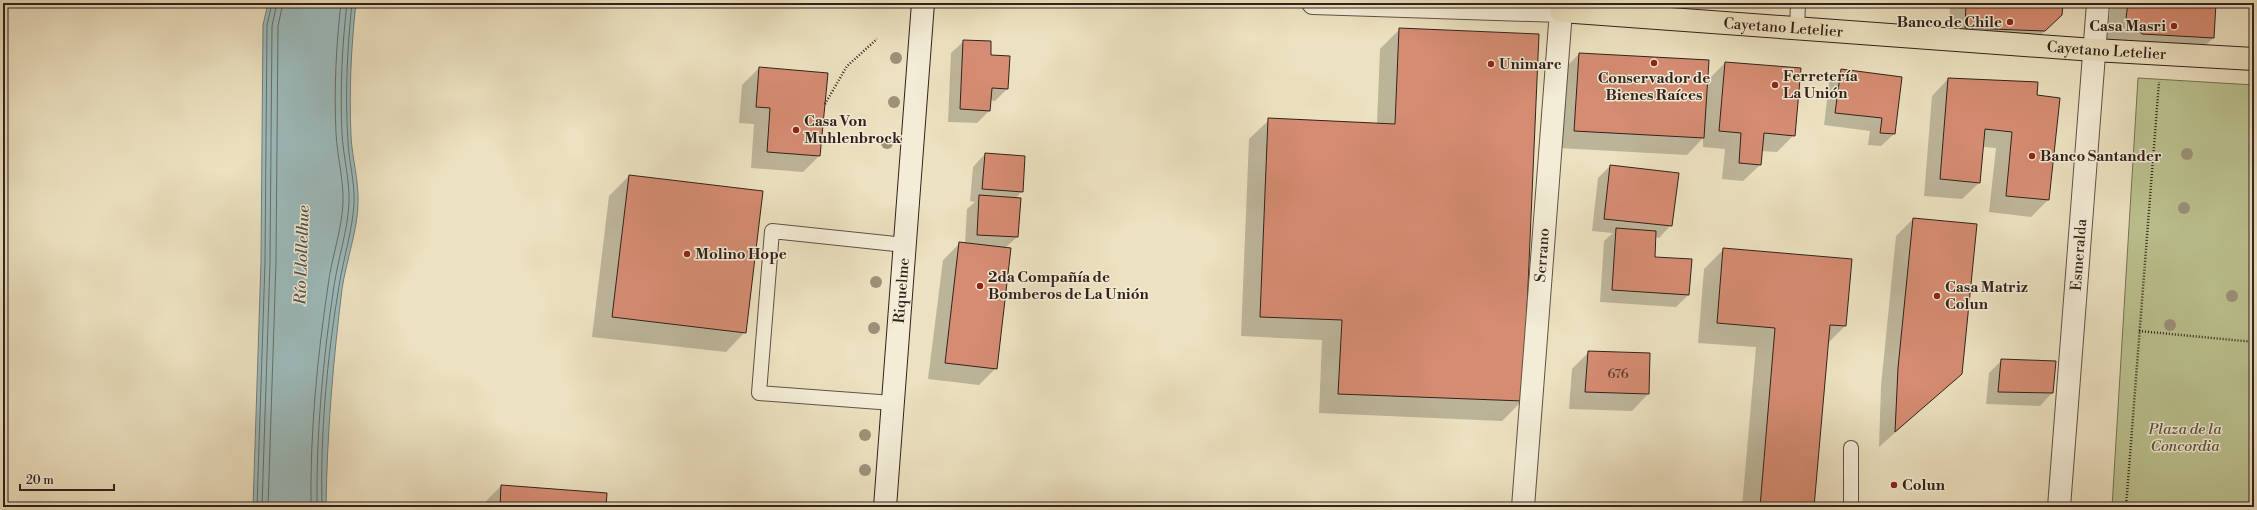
<svg xmlns="http://www.w3.org/2000/svg" width="2257" height="510" font-family="'Libre Bodoni',serif">
<style>
.green{fill:#bbc290;stroke:#767256}
.water{fill:#9cbbbc;stroke:#727e7c}
.shadow{fill:#0003}
.lines{fill:none;stroke-linecap:round;stroke-linejoin:round}
.shore{stroke:#676e6c;stroke-width:1}
.building{fill:#d58c72;stroke:#32221b}
.service-casing{stroke:#605244;stroke-width:16}
.tertiary-casing{stroke:#605244;stroke-width:24}
.secondary-casing{stroke:#32221b;stroke-width:24}
.primary-casing{stroke:#32221b;stroke-width:24}
.path{stroke:#32221b;stroke-width:2.5;stroke-dasharray:1 2;stroke-linecap:butt}
.service{stroke:#f3ecd6;stroke-width:14}
.tertiary{stroke:#f3ecd6;stroke-width:22}
.secondary{stroke:#f3ecd6;stroke-width:22}
.primary{stroke:#ece1c0;stroke-width:22}
.tree{fill:#9c9278}
.poi-dot{fill:#8f2418;stroke:#f3ecd6;stroke-width:1.5}
.labels{text-anchor:middle;stroke-width:3;stroke-linejoin:round;paint-order:stroke}
.number-label{font-size:13px;fill:#5b3c31}
.poi-label{font-size:15px;font-weight:bold;fill:#32221b;stroke:#f3ecd6;text-anchor:start}
.street-label{font-size:15px;fill:#32221b;stroke:#f3ecd6}
.park-label{font-size:15px;font-style:italic;fill:#5b523e;stroke:#f3ecd6}
.water-label{font-size:16px;font-style:italic;fill:#52504b;stroke:#f3ecd6}
</style>
<rect width="100%" height="100%" fill="#ece1c0"/>
<filter id="stains"><feTurbulence type="fractalNoise" baseFrequency=".005" numOctaves="4"/><feColorMatrix values="0 0 0 0 .2 0 0 0 0 .09 0 0 0 0 .02 0 0 0 .5 -.17"/></filter>
<radialGradient id="worn" r=".72"><stop offset=".6" stop-color="#630" stop-opacity="0"/><stop offset="1" stop-color="#630" stop-opacity=".3"/></radialGradient>
<path class="green" d="M2138 78 2254 85V507H2112Z"/>
<path class="water" d="M268 3H356C351 48 349 91 351 136 352 158 359 181 358 203 358 228 346 262 342 289 333 362 327 434 326 507H253L261 262 263 25Z"/>
<g class="shadow">
<path d="M1699 3H1766L1763 6Z"/>
<path d="M1950 3H2062V15L2028 47 1949 45Z"/>
<path d="M2111 3H2215L2213 38 2193 58 2122 53 2107 38Z"/>
<path d="M1400 29 1522 401 1502 421 1319 413 1322 340 1241 336 1249 139 1269 120 1377 124 1380 49Z"/>
<path d="M964 41 1008 88 995 101 990 100 989 111 977 123 948 122 951 53Z"/>
<path d="M1579 54 1707 81 1725 63 1794 135 1777 152 1761 151 1760 165 1743 181 1722 179 1725 149 1703 147V138L1687 155 1558 148 1562 71Z"/>
<path d="M759 68 819 156 803 172 751 168 754 124 739 123 742 85Z"/>
<path d="M1841 70 1901 78 1894 134 1881 146 1868 145 1870 131 1824 125 1829 83Z"/>
<path d="M1948 79 2036 96 2048 200 2031 217 1989 212 1996 148 1983 147 1979 183 1962 199 1924 196 1932 96Z"/>
<path d="M985 154 1022 191 1015 199 1017 237 1005 248 996 368 979 385 928 379 943 260 960 243 965 244 967 209 975 202 970 201 973 167Z"/>
<path d="M1610 166 1671 225 1659 238 1655 237 1653 258 1688 295 1676 307 1600 302 1604 241 1613 233 1592 231 1598 178Z"/>
<path d="M629 176 745 332 726 352 592 337 609 196Z"/>
<path d="M1913 219 1961 374 1879 447 1881 386 1896 236Z"/>
<path d="M1724 249 1845 326 1827 344 1813 507H1742L1756 347 1698 343 1704 269Z"/>
<path d="M1589 352 1648 394 1632 411 1569 409 1572 369Z"/>
<path d="M2002 360 2055 362 2052 393 2040 406 1986 404 1989 373Z"/>
<path d="M501 486 605 507H484V503Z"/>
</g>
<g class="lines">
<g class="shore">
<path d="M257 507 265 262 267 25 272 3"/>
<path d="M262 507 270 262 272 26 277 3"/>
<path d="M268 507 276 262 278 26 283 3"/>
<path d="M311 507C310 433 317 359 328 286 331 259 342 230 343 203 344 182 337 155 336 133 334 90 336 46 341 3"/>
<path d="M317 507C316 434 323 359 334 286 338 259 348 229 349 203 350 181 343 155 342 133 340 90 342 46 347 3"/>
<path d="M322 507C320 434 327 358 339 286 343 260 353 228 354 203 355 183 349 162 348 142 345 96 347 50 352 3"/>
</g>
</g>
<g class="building">
<path d="M1966 3H2063L2062 15 2045 31 1965 28Z"/>
<path d="M2128 3H2216L2214 38 2142 34 2126 18Z"/>
<path d="M1399 28 1539 34 1523 401 1338 394 1342 320 1260 317 1268 118 1395 124Z"/>
<path d="M963 40 991 41V55L1010 56 1008 89 992 88 990 111 960 109Z"/>
<path d="M1579 53 1709 60 1704 138 1574 131Z"/>
<path d="M1725 62 1801 68 1795 136 1764 133 1761 165 1739 163 1741 133 1719 131Z"/>
<path d="M759 67 828 73 820 156 767 152 770 108 756 107Z"/>
<path d="M1841 69 1902 77 1895 134 1880 133 1882 118 1835 113Z"/>
<path d="M1948 78 2038 82 2037 95 2060 98 2049 200 2006 196 2012 132 1985 129 1980 183 1940 179Z"/>
<path d="M985 153 1025 156 1023 192 982 189Z"/>
<path d="M1610 165 1679 173 1672 226 1604 219Z"/>
<path d="M629 175 763 191 746 333 612 317Z"/>
<path d="M979 195 1021 198 1018 237 977 235Z"/>
<path d="M1913 218 1977 224 1962 374 1895 432 1898 368Z"/>
<path d="M1616 228 1656 231 1655 257 1692 259 1689 295 1612 290Z"/>
<path d="M959 242 1011 248 997 369 945 363Z"/>
<path d="M1723 248 1852 259 1846 326 1830 325 1814 507H1760L1775 328 1717 323Z"/>
<path d="M1588 351 1650 353 1649 394 1585 392Z"/>
<path d="M2001 359 2056 361 2053 393 1998 392Z"/>
<path d="M501 485 607 493 606 507H500Z"/>
</g>
<g class="lines">
<g class="service-casing">
<g id="service">
<path d="M1797 29 1798 3"/>
<path d="M893 403 759 393 772 231 905 245"/>
<path d="M1851 507V448"/>
</g>
</g>
<g class="tertiary-casing">
<g id="tertiary">
<path d="M1313 3 1561 11 1523 507"/>
<path id="s1" d="M2059 507 2098 3"/>
</g>
</g>
<g class="secondary-casing">
<g id="secondary">
<path id="s2" d="M885 507 923 3"/>
</g>
</g>
<g class="primary-casing">
<g id="primary">
<path id="s3" d="M1561 3V11L2094 50 2254 59"/>
</g>
</g>
<g class="path">
<path d="M825 104 847 66 877 39"/>
<path d="M2139 331 2254 342"/>
<path d="M2126 507 2159 82"/>
</g>
<use href="#service" class="service"/>
<use href="#tertiary" class="tertiary"/>
<use href="#secondary" class="secondary"/>
<use href="#primary" class="primary"/>
</g>
<g class="tree">
<circle cx="896" cy="58" r="6"/>
<circle cx="894" cy="102" r="6"/>
<circle cx="887" cy="143" r="6"/>
<circle cx="2187" cy="154" r="6"/>
<circle cx="2184" cy="208" r="6"/>
<circle cx="876" cy="282" r="6"/>
<circle cx="2232" cy="296" r="6"/>
<circle cx="2170" cy="325" r="6"/>
<circle cx="874" cy="328" r="6"/>
<circle cx="865" cy="435" r="6"/>
<circle cx="865" cy="470" r="6"/>
</g>
<g class="poi-dot">
<circle cx="2010" cy="22" r="4"/>
<circle cx="2174" cy="26" r="4"/>
<circle cx="1654" cy="63" r="4"/>
<circle cx="1491" cy="64" r="4"/>
<circle cx="1775" cy="85" r="4"/>
<circle cx="796" cy="130" r="4"/>
<circle cx="2032" cy="156" r="4"/>
<circle cx="687" cy="254" r="4"/>
<circle cx="980" cy="286" r="4"/>
<circle cx="1937" cy="296" r="4"/>
<circle cx="1894" cy="485" r="4"/>
</g>
<g class="labels">
<g class="number-label">
<text x="1618" y="378">676</text>
</g>
<g class="poi-label">
<text x="2002" y="27" text-anchor="end">Banco de Chile</text>
<text x="2166" y="31" text-anchor="end">Casa Masri</text>
<text x="1499" y="69">Unimarc</text>
<text x="1783" y="81">Ferretería<tspan x="1783" dy="17">La Unión</tspan></text>
<text x="1654" y="83" text-anchor="middle">Conservador de<tspan x="1654" dy="17">Bienes Raíces</tspan></text>
<text x="804" y="126">Casa Von<tspan x="804" dy="17">Muhlenbrock</tspan></text>
<text x="2040" y="161">Banco Santander</text>
<text x="695" y="259">Molino Hope</text>
<text x="988" y="282">2da Compañía de<tspan x="988" dy="17">Bomberos de La Unión</tspan></text>
<text x="1945" y="292">Casa Matriz<tspan x="1945" dy="17">Colun</tspan></text>
<text x="1902" y="490">Colun</text>
</g>
<g class="street-label">
<text dy="5" stroke="none"><textPath href="#s3" startOffset="231">Cayetano Letelier</textPath></text>
<text dy="5" stroke="none"><textPath href="#s3" startOffset="555">Cayetano Letelier</textPath></text>
<text transform="translate(1542 255) rotate(-86)" y="5">Serrano</text>
<text dy="5" stroke="none"><textPath href="#s1" startOffset="253">Esmeralda</textPath></text>
<text dy="5" stroke="none"><textPath href="#s2" startOffset="217">Riquelme</textPath></text>
</g>
<g class="park-label">
<text x="2185" y="434">Plaza de la<tspan x="2185" dy="17">Concordia</tspan></text>
</g>
<g class="water-label">
<text transform="translate(301 255) rotate(-88)" y="6">Río Llollelhue</text>
</g>
</g>
<rect width="2257" height="510" fill="none" stroke="#ece1c0" stroke-width="16"/>
<rect x="4" y="4" width="2249" height="502" fill="none" stroke="#32221b" stroke-width="2"/>
<rect x="8" y="8" width="2241" height="494" fill="none" stroke="#32221b"/>
<path d="M20 484v6h94v-6" fill="none" stroke="#32221b" stroke-width="2"/>
<text x="26" y="484" font-size="12" fill="#32221b" stroke="#f3ecd6" stroke-width="3" paint-order="stroke">20 m</text>
<rect width="100%" height="100%" filter="url(#stains)"/>
<rect width="100%" height="100%" fill="url(#worn)"/>
</svg>
